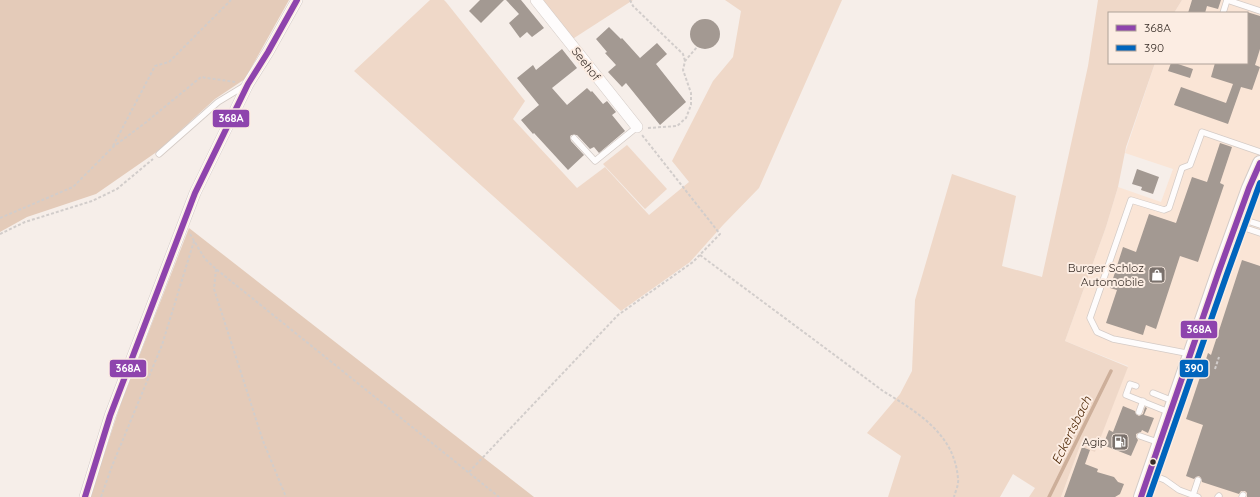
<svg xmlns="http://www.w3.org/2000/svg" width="1260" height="497" font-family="Quicksand,sans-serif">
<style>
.built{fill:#fae5d6}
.green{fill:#efd8c8}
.forest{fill:#e4cbb9}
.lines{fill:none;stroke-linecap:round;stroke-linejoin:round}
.stream{stroke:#cdaf9a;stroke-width:3.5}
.building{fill:#a39992}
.service-casing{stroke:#d4cbc6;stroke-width:7}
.minor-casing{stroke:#d4cbc6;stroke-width:12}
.tertiary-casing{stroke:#d4cbc6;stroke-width:16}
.path{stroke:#d2cdcb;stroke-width:2;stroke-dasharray:3 2;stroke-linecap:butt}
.service{stroke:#fefcfc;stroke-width:5.5}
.minor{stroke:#fefcfc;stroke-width:11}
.tertiary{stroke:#fefcfc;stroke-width:14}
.bus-1-casing{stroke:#fcede3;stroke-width:9}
.bus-2-casing{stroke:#fcede3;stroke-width:9}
.bus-1{stroke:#8e44ad;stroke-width:6}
.bus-2{stroke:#0065bd;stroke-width:6}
.bus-dot{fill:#382e28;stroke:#fcede3;stroke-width:1.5}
.labels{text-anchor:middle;stroke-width:4;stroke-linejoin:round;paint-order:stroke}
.street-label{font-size:12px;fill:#382e28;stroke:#fcede3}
.poi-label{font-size:12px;fill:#382e28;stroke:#fcede3;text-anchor:end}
.water-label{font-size:13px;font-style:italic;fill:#4b2402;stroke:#fcede3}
.line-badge{stroke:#fcede3;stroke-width:1.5}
.badge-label{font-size:11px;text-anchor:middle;font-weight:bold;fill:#fff}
</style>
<rect width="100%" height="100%" fill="#f6eee9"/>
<path class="built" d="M1182 0H1260V497H1061L1080 446 1095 451 1128 366 1065 341 1106 227 1118 187 1161 202 1173 169 1125 153 1155 63H1247V13H1174Z"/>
<g class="green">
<path d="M430 0H444L446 2 525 101 513 119 577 188 605 167 649 215 689 182 672 161 713 81 733 57 741 11 725 0H842L759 188 723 225 690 262 621 311 354 71Z"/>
<path d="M540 0H633L571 40Z"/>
<path d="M1098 0H1182L1174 13H1109V63H1155L1126 147 1118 187 1106 227 1065 341 1128 367 1095 452 1080 446 1061 497H1029L1035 488 1013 474 1000 497H888L901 456 867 433 900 394 912 371 915 300 952 174 1016 196 1002 266 1042 277 1088 66Z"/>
<path d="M627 145 667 189 645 209 603 164Z"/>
</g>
<g class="forest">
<path d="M0 0H289L245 79 215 99 158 151 96 194 27 217 0 232Z"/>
<path d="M189 228 534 497H90L121 403Z"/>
</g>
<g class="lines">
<path class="stream" d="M1049 497 1111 371"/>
</g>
<g class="building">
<path d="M480 0H504L481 23 469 11Z"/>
<path d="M506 0H521L544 28 532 37 527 32 520 38 509 23 519 14Z"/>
<path d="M1192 0H1221L1218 9 1207 6 1205 13H1188Z"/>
<path d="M1247 12 1260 16V49L1255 65 1260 67 1252 90 1241 87 1228 124 1174 105 1181 87 1226 103 1233 84 1211 77 1215 63H1247Z"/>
<circle cx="705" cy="34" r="15"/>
<path d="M609 27 621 39 622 38 640 58 657 43 667 54 656 64 686 102 660 125 626 83 622 87 608 72 616 65 605 53 607 52 596 39Z"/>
<path d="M562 49 577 68 552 88 567 105 587 88 591 92 592 91 603 104 607 101 616 112 612 115 625 131 599 153 594 147 590 149 577 135H571L570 137 571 141 584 155 568 170 534 133 533 134 521 120 539 105 517 78 533 65 536 70Z"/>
<path d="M1171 63H1175L1193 69 1190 78 1168 71Z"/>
<path d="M1220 143 1232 147 1220 183 1224 185 1198 262 1180 256 1156 329 1146 325 1143 335 1106 323 1117 290 1110 288 1123 247 1136 252 1149 214 1176 223 1192 177 1207 182Z"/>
<path d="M1137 169 1159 177 1153 194 1141 190 1142 187 1132 184Z"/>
<path d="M1242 260 1260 266V497H1247V493L1245 491H1241L1239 494 1202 482 1201 478 1199 476 1196 477 1194 479 1186 476 1203 425 1186 419 1208 353 1211 355Z"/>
<path d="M1123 406 1135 411 1136 414 1139 416 1143 414 1145 407 1147 408 1144 415 1154 418 1148 433 1142 430 1141 432 1136 434V437L1138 440 1131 456 1103 445 1109 430 1113 432Z"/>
<path d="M1082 447 1090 450 1085 464 1098 469 1097 472 1114 477 1118 482 1124 484 1120 494 1115 497H1064Z"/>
</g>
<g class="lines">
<g class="service-casing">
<g id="service">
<path d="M1223 13 1227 0 1260 11"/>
<path d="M574 138 595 161 637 127"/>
<path d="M159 154 218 102 246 85"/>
<path d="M1249 188 1260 192"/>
<path d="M1239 218 1260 225"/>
<path d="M1236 225 1260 233"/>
<path d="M1191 354 1113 339 1097 332 1090 318 1131 200 1164 210 1169 208 1182 168 1190 165 1202 132 1260 152"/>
<path d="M1136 386 1130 384 1126 395 1171 413"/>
<path d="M1153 393 1173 401"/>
<path d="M1139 412 1143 401"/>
<path d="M1140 436 1160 443"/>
<path d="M1150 474 1165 480 1179 490 1198 497"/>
<path d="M1193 495 1198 480"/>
<path d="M1218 497 1219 496"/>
<path d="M1242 497 1243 495"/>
</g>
</g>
<g class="minor-casing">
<g id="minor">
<path d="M536 0 637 127"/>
<path d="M85 497 110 416 195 193 248 84 268 52 297 0"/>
</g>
</g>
<g class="tertiary-casing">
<path id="tertiary" d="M1141 497 1219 271 1249 188 1260 163"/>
</g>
<g class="path">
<path d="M630 0 633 6 683 54 685 61"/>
<path d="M648 128 677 126 686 118 691 105V93L683 70 685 61 697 47"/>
<path d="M113 146 155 66 169 62 231 0"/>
<path d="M0 218 73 187 113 147 145 123 201 77 235 82"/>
<path d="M0 234 25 222 92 201 117 189 153 159"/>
<path d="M190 234 205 259 216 269 499 497"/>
<path d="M700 255 883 391C917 412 955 434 958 479 959 485 955 492 954 497"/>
<path d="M216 269 214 289 263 441 286 497"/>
<path d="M1215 369 1219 357"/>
<path d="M469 472 618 315 693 262 720 234 642 135"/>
<path d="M101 497 112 466 162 345 194 241"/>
</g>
<use href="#service" class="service"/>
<use href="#minor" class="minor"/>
<use href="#tertiary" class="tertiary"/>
<g class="bus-1-casing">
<g id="bus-1">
<path d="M85 497 110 416 195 193 248 84 268 52 297 0"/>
<path d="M1141 497 1219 271 1249 188 1260 163"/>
</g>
</g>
<g class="bus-2-casing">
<path id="bus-2" d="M1149 497 1227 274 1260 183"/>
</g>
<use href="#bus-1" class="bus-1"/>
<use href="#bus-2" class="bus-2"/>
</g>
<defs>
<g id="shop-square" transform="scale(0.9)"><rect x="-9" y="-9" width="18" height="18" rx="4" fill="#7a716c" stroke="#fcede3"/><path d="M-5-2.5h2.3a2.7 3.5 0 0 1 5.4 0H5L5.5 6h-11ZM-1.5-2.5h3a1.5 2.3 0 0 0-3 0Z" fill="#fff"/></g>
<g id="fuel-square" transform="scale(0.9)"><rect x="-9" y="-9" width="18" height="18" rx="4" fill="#7a716c" stroke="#fcede3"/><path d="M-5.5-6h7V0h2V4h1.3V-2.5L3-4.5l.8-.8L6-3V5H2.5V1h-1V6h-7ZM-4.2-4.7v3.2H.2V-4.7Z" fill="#fff"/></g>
</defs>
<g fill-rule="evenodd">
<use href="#shop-square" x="1157" y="275"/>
<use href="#fuel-square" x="1120" y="442"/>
</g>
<circle class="bus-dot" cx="1153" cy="462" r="3.5"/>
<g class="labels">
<g class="street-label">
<text transform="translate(586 64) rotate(52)" y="4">Seehof</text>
</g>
<g class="poi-label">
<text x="1144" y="272">Burger Schloz<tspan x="1144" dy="14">Automobile</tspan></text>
<text x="1107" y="446">Agip</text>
</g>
<g class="water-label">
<text transform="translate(1071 430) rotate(-64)" y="5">Eckertsbach</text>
</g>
</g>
<g class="line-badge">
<rect x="212" y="109" width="38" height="19" rx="4" fill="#8e44ad"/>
<rect x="1180" y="320" width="38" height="19" rx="4" fill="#8e44ad"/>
<rect x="1179" y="359" width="30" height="19" rx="4" fill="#0065bd"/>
<rect x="109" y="359" width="38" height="19" rx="4" fill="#8e44ad"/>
</g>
<g class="badge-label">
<text x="231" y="122">368A</text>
<text x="1199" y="333">368A</text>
<text x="1194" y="372">390</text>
<text x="128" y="372">368A</text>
</g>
<rect x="1108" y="12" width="140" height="52" fill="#fcede3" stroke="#aea198"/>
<rect x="1116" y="25" width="20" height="6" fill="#8e44ad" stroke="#aea198"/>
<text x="1144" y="32" font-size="12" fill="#382e28">368A</text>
<rect x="1116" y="45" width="20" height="6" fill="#0065bd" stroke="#aea198"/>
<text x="1144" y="52" font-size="12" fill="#382e28">390</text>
</svg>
